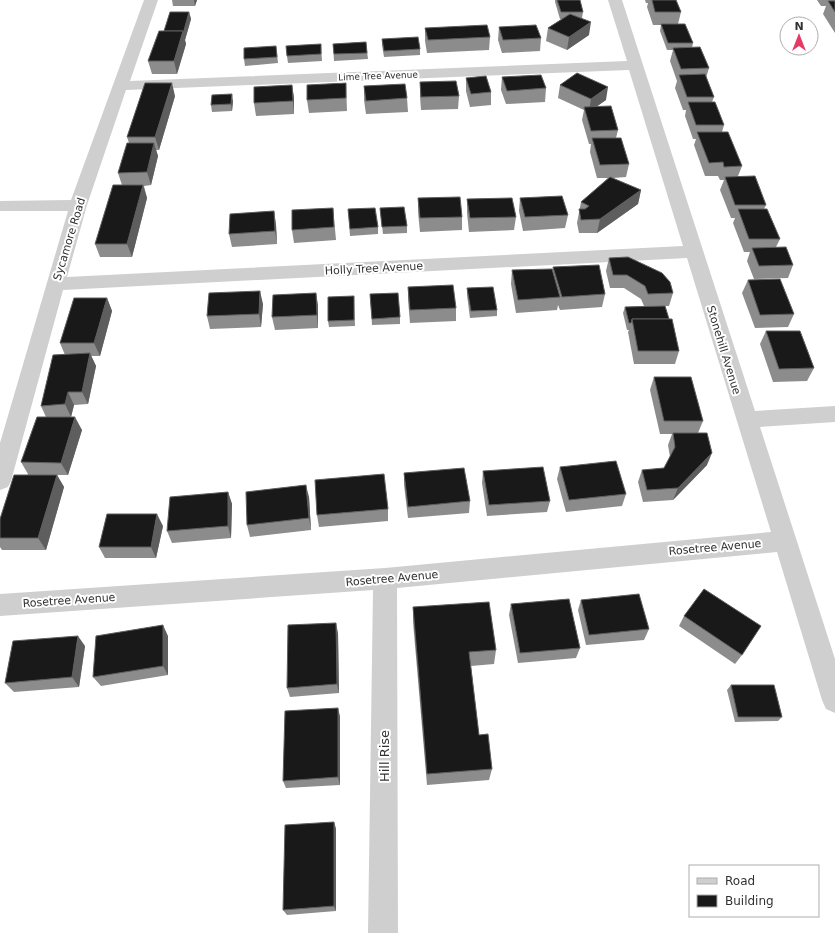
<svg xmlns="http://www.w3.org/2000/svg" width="835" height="933" font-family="'DejaVu Sans',sans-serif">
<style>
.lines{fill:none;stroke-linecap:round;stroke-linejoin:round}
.minor{fill:#cfcfcf;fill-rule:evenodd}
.wall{fill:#8c8c8c}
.shaded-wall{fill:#5e5e5e}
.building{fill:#191919;stroke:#5e5e5e}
.labels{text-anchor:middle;stroke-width:4;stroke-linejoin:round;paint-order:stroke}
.far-street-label{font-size:9px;fill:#323232;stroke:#fff}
.street-label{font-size:11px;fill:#323232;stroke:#fff}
.near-street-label{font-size:13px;fill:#323232;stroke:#fff}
</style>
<rect width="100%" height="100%" fill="#fff"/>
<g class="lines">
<path class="minor" d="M144 0H158L130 81 627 61 608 0H622L755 411 835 406V422L760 427 835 659V713L826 709 822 700 777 552 397 588 398 933H368L373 590 0 616V594L385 568 771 532 687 258 63 290 11 481 8 487 0 490V443L68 211H0V201L71 200ZM629 70 683 246 67 277 87 205 126 90Z"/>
</g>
<g class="wall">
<path d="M172 0H197L195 6H173Z"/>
<path d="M555 0H580L583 12 582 18 589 35 567 50 546 41 548 28 562 19H560L555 2Z"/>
<path d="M645 0H676L681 12 678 24 693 43 692 48 709 68 706 78 714 97 712 102 724 125 722 132 742 166 738 176 766 205 764 209 780 239 776 247 793 265 788 278 754 279 747 261 750 252H744L733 223 735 218H731L720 190 724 180H720L718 176H705L694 145 696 139H693L685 116 686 110H683L675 88 677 81 670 61 673 50H667L660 31 661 25H653L647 7 648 3H646Z"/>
<path d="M817 0H835V33L823 14 826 6H821Z"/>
<path d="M189 12 191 19 185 40 186 44 177 74H152L148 61 164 31Z"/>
<path d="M499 27 541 38 540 51 502 53 498 40Z"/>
<path d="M425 28 490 37 489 50 427 53 425 41Z"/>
<path d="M382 39 420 49V55L384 57 382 45Z"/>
<path d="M366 42 368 59 334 61 333 44Z"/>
<path d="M321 44 322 61 288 63 287 56Z"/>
<path d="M277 53 278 63 245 66 244 59Z"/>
<path d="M502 77 546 88 545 102 506 104 501 90Z"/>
<path d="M466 78 491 92V105L470 107 466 91Z"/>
<path d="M420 82 459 96 458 109 421 110 420 96Z"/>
<path d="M346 83 347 111 309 113 307 100Z"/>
<path d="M292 85 294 98V114L256 116 254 103Z"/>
<path d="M560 85 606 100 597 106 618 130 616 138 629 164 626 177 613 178 641 190 638 204 597 233H579L577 223 581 202 608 178H597L590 152 591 144H589L582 120 584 110 558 98Z"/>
<path d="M364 86 407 98 408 112 366 114 364 100Z"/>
<path d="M175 96 159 150H156L158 156 151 185 144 186 147 198 132 257H100L95 244 122 185 118 173 129 143 127 137Z"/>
<path d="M233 101 232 111 212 112 211 105Z"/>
<path d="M418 198 462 217V230L420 232 418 212Z"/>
<path d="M520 198 568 215 565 228 523 231 519 211Z"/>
<path d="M467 199 516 217 514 230 469 232 467 213Z"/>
<path d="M333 208 336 240 294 243 292 230Z"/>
<path d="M380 208 407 226V233L383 234Z"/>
<path d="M348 209 378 227V234L350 236Z"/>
<path d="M274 211 276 225 277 244 232 247 229 234Z"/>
<path d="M609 258 673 293 669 306H665L679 351 675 364H634L628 332 629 330H627L623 313 625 307 644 306 641 299 624 288H610L606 271Z"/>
<path d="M553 267 605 294 602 307 560 310 558 305 557 310 516 313 511 284 512 270H552Z"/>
<path d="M748 280 794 314 788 327 755 328 742 293Z"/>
<path d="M408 287 456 308V321L410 323 408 300Z"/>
<path d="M467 288 497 310V316L470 318 467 295Z"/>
<path d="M316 293 318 306V328L275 330 272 317Z"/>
<path d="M370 294 400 317V324L372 325Z"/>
<path d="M354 296 355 326 329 327 328 321Z"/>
<path d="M107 298 112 311 100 356H91L96 366 88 404 74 405 71 417 82 430 68 475H57L64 487 46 550H2L0 547V519L28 474 21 462 46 417 41 406 65 355 60 343Z"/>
<path d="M263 304 261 327 210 329 207 316Z"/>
<path d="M766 331 814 368 807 381 773 382 760 344Z"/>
<path d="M654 377 703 421 698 433 707 465 673 500 643 502 638 482 642 470 664 468 670 457 668 445 672 434H660L650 390Z"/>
<path d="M560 467 626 494 622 506 566 512 557 479Z"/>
<path d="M483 471 550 501 547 512 487 516 482 483Z"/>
<path d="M404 473 470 501 469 513 408 518 404 485Z"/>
<path d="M228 492 232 504 231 538 172 543 167 531Z"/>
<path d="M309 497 311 530 250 537 247 525Z"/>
<path d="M388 509V521L319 527 317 515Z"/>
<path d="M163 526 156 558H105L99 547Z"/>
<path d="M581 600 649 629 644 640 586 645 578 610Z"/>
<path d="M511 604 580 648 576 658 518 663 509 615Z"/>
<path d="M413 607 496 650 494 664 471 666 479 735 492 769 489 780 427 785 413 622Z"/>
<path d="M684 616 742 655 735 664 679 626Z"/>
<path d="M338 633 339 693 290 697 287 688Z"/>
<path d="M168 636V675L101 686 93 677Z"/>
<path d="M85 646 79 687 14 692 5 683Z"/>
<path d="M731 685 782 717 778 721 735 722 727 690Z"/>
<path d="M338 708 340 717V785L286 788 283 781Z"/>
<path d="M334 822 336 829V911L287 915 283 910Z"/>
</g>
<g class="shaded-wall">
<path d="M194 0H197L195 6Z"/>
<path d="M189 12 191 19 185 40 186 44 177 74 174 61 183 31Z"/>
<path d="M591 22 589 35 567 50 569 37Z"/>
<path d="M172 83 175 96 159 150 155 137Z"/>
<path d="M292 85 294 98V114L293 101Z"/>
<path d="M608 87 606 100 589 112 591 99Z"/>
<path d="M232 94 233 101 232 111 231 104Z"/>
<path d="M154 143 158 156 151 185 147 172Z"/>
<path d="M143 185 147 198 132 257 127 244Z"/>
<path d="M641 190 638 204 597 233 600 219Z"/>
<path d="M274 211 276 225 277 244 275 231Z"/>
<path d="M260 291 263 304 261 327 259 314Z"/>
<path d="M316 293 318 306V328L317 315Z"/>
<path d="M107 298 112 311 100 356 94 343Z"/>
<path d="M90 353 96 366 88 404 82 392Z"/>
<path d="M68 392 74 405 71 417 65 404Z"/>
<path d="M75 417 82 430 68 475 61 463Z"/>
<path d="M712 453 707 465 673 500 678 488Z"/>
<path d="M57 475 64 487 46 550 38 538Z"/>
<path d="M306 485 309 497 311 530 309 518Z"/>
<path d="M228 492 232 504 231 538 228 526Z"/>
<path d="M157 514 163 526 156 558 151 547Z"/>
<path d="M336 623 338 633 339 693 337 684Z"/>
<path d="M163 625 168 636V675L163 666Z"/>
<path d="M78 636 85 646 79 687 72 677Z"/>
<path d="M338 708 340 717V785L338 777Z"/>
<path d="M334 822 336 829V911L334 906Z"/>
</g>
<g class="building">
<path d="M557 0H580L583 12H561Z"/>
<path d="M652 0H676L681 12H655Z"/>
<path d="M828 1H835V12Z"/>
<path d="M170 12H189L183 34V31H164Z"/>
<path d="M570 14 591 22 569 37 548 28Z"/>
<path d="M661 24H685L693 43H668Z"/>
<path d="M487 25 490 37 428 40 425 28Z"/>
<path d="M536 25 541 38 503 40 499 27Z"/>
<path d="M159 31H183L174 61H148Z"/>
<path d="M418 37 420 49 384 51 382 39Z"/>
<path d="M366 42 367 53 334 54 333 44Z"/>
<path d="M321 44V54L287 56 286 46Z"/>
<path d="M276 46 277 57 244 59V48Z"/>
<path d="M700 47 709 68 681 69 673 48Z"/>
<path d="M577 73 608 87 591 99 560 85Z"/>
<path d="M705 74 714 97H687L679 75Z"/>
<path d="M541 75 546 88 507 91 502 77Z"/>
<path d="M486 76 491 92 471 94 466 78Z"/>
<path d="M456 81 459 96 421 97 420 82Z"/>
<path d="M145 83H172L155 137H127Z"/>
<path d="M346 83V98L307 100V85Z"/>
<path d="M405 84 407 98 366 101 364 86Z"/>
<path d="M292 85 293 101 254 103V87Z"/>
<path d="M232 94 231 104 211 105 212 95Z"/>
<path d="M688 102H715L724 125H696Z"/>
<path d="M611 106 618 130 591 131 584 107Z"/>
<path d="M697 132H728L742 166 724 167 723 162 709 163Z"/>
<path d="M592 138H621L629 164 600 165Z"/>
<path d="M127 143H154L147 172 118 173Z"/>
<path d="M755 176 766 205H735L725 177Z"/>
<path d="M610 177 641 190 600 219 581 220 579 209H585L589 206 581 202Z"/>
<path d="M113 185H143L127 244H95Z"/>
<path d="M562 196 568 215 525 217 520 198Z"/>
<path d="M460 197 462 217 420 218 418 198Z"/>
<path d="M512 198 516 217 470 218 467 199Z"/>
<path d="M404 207 407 226 382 227 380 208Z"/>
<path d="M333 208 334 227 292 230V210Z"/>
<path d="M375 208 378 227 350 229 348 209Z"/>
<path d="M738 209H767L780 239H749Z"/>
<path d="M274 211 275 231 229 234 230 214Z"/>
<path d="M786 247 793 265 759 266 752 248Z"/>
<path d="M628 257 662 273 670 282 673 293 648 294 645 286 627 275H613L609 258Z"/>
<path d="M599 265 605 294 562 297 553 267Z"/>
<path d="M552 269 560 297 518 300 512 270Z"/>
<path d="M780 279 794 314 760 315 748 280Z"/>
<path d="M453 285 456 308 410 310 408 287Z"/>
<path d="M493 287 497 310 471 311 467 288Z"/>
<path d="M260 291 259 314 207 316 209 293Z"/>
<path d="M316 293 317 315 272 317 273 295Z"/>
<path d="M398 293 400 317 372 319 370 294Z"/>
<path d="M354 296V320L328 321V297Z"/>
<path d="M74 298H107L94 343H60Z"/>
<path d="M665 306 669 319H632L631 323H629L625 307Z"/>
<path d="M632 319H672L679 351H638Z"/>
<path d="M766 331H800L814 368 779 369Z"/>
<path d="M90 353 82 392H68L65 404 41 406 53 355Z"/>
<path d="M654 377H691L703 421H664Z"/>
<path d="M37 417H75L61 463 21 462Z"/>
<path d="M673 433H707L712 453 678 488 647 490 642 470 664 468 675 447Z"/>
<path d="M616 461 626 494 569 500 560 467Z"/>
<path d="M543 467 550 501 489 505 483 471Z"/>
<path d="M464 468 470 501 408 507 404 473Z"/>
<path d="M384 474 388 509 317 515 315 480Z"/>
<path d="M14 475H57L38 538H0V519Z"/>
<path d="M306 485 309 518 247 525 246 492Z"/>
<path d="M228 492V526L167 531 170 497Z"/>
<path d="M107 514H157L151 547H99Z"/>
<path d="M704 589 761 626 742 655 684 616Z"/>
<path d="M639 594 649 629 589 635 581 600Z"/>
<path d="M569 599 580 648 520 653 511 604Z"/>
<path d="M489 602 496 650 469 652 479 735 488 734 492 769 427 774 413 607Z"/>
<path d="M336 623 337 684 287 688 288 625Z"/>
<path d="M163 625V666L93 677 96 636Z"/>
<path d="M78 636 72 677 5 683 13 641Z"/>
<path d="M731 685H774L782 717H738Z"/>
<path d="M338 708V777L283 781 285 711Z"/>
<path d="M334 822V906L283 910 285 825Z"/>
</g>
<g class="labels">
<g class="far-street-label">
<text transform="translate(378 76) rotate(-2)" y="3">Lime Tree Avenue</text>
</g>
<g class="street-label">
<text transform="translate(69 239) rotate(-73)" y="4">Sycamore Road</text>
<text transform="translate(374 268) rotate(-3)" y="4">Holly Tree Avenue</text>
<text transform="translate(724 350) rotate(73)" y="4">Stonehill Avenue</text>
<text transform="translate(715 547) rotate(-5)" y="4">Rosetree Avenue</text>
<text transform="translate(392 578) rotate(-5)" y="4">Rosetree Avenue</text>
<text transform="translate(69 600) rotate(-4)" y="4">Rosetree Avenue</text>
</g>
<g class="near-street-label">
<text transform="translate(384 756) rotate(-90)" y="5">Hill Rise</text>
</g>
</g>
<rect x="689" y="865" width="130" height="52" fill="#ffffff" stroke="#adadad"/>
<rect x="697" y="878" width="20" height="6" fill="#cfcfcf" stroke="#adadad"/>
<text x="725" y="885" font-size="12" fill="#323232">Road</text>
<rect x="697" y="895" width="20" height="12" fill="#191919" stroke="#adadad"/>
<text x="725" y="905" font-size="12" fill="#323232">Building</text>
<g transform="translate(799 36)"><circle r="19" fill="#ffffff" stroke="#adadad"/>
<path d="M0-3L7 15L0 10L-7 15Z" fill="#e53966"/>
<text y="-6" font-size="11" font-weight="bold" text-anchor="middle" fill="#323232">N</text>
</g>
</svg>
